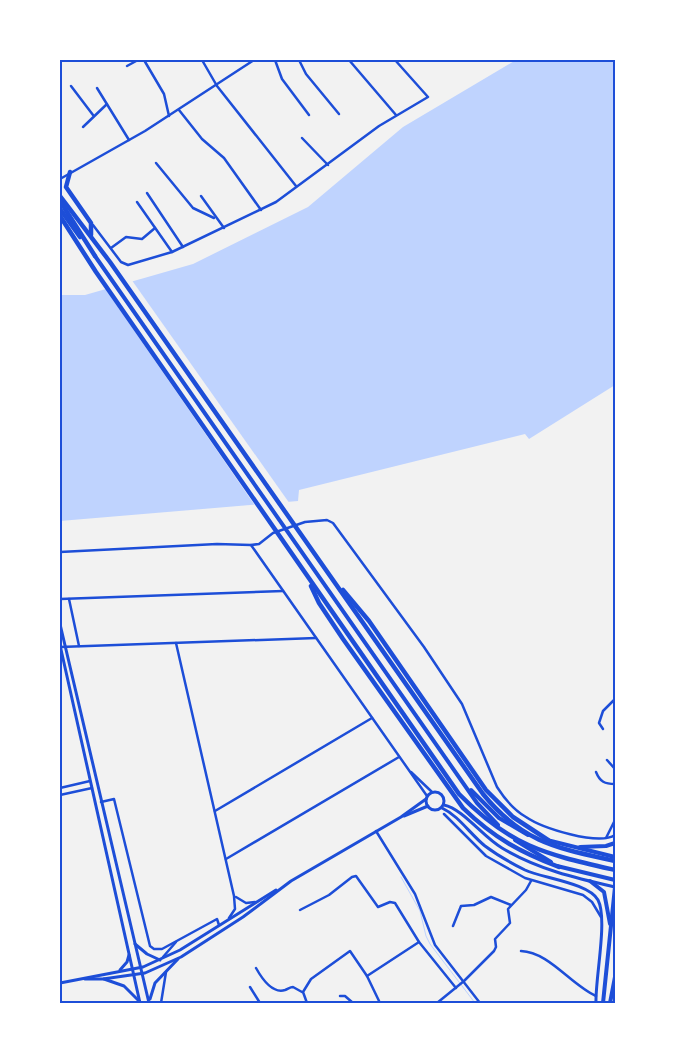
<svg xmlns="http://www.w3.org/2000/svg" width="675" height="1063" font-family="'Sofia Sans Condensed',sans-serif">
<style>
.water{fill:#bfd3fe}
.pier{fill:#f2f2f2}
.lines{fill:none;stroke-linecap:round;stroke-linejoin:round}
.stream{stroke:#bfd3fe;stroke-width:1}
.minor{stroke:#1d4ed8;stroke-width:2.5}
.tertiary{stroke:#1d4ed8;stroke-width:3}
.secondary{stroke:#1d4ed8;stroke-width:4}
.trunk{stroke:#1d4ed8;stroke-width:4.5}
.neatline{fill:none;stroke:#1d4ed8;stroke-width:2}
</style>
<rect width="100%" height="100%" fill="#f2f2f2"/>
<path class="water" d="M516 60H615V385L529 439 525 434 299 490 298 501 60 521V295H85L193 264 308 207 403 127Z"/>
<path class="pier" d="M131 279 290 504 256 507 104 287Z"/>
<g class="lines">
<path class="stream" d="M401 877 420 911 426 936 430 944 475 1003"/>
<g class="minor">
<path d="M144 60 164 94 169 116"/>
<path d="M202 60 217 86 296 186"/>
<path d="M275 60 282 79 309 115"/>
<path d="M299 60 306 74 339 114"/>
<path d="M349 60 396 115"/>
<path d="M127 66 138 60"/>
<path d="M71 86 93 115"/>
<path d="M97 88 129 140"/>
<path d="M179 110 202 139 224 158 261 210"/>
<path d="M83 127 107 104"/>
<path d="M302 138 328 165"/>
<path d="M156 163 193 208 214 218"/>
<path d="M60 179 145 131 254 60"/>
<path d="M147 193 183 247"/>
<path d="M201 196 224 228"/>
<path d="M137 202 172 252"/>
<path d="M93 225 121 262 128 265 172 252 276 202 379 126 428 97 395 60"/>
<path d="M111 248 126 237 142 239 155 228"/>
<path d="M251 545 427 796"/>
<path d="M60 552 217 544 251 545 259 544 273 533 305 522 327 520 333 523 424 647 462 704 497 787C504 798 514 810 526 817 542 828 598 846 615 835"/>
<path d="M60 599 283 591"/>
<path d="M69 599 79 646"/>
<path d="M176 643 234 896 235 909 229 918"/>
<path d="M60 647 316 638"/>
<path d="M603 729 599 723 603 711 615 699"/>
<path d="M607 760 615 769"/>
<path d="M411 772 432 792"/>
<path d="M596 772C600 782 605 784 615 784"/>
<path d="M60 788 90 781"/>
<path d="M60 795 92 788"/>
<path d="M101 802 114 799 150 946 154 949H162L217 919 219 925"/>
<path d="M215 811 372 718"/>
<path d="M444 814 486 856 525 878 583 895 592 902 601 917"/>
<path d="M376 831 415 894 435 945 480 1003"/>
<path d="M606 838 615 820"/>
<path d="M226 859 399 757"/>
<path d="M236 897 246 903 255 902"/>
<path d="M300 910 329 895 352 877 356 876 378 907 390 902 395 903 419 942 456 988"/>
<path d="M453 926 461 906 474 905 491 897 511 905"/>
<path d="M521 951C549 952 571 985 596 996"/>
<path d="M163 957 176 942"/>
<path d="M256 968C261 977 272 994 285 990 288 989 290 987 293 987L302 992"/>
<path d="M367 976 419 942"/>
<path d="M250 987 260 1003"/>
<path d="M340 996H345L353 1003"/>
<path d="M60 1002 61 1003"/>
<path d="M161 1003 166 972"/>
<path d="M307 1003 303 992 311 979 350 951 367 976 380 1003"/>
<path d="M437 1003 464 981 494 951 496 947 495 939 510 923 508 909 526 890 531 881"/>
</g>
<g class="tertiary">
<path d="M60 624 149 1003"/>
<path d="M60 645 140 1003"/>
<circle cx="435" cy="801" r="9"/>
<path d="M444 805C463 809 483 837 502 848 537 869 575 878 615 887"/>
<path d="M442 808C459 816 470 834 485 846 497 855 511 863 525 870 542 878 589 883 598 900 608 919 595 979 596 1003"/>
<path d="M404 816 428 806"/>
<path d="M135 944 147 954 160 960"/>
<path d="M120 970 127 962 129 955"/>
<path d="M85 979H103L145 973 181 957 243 917 291 881 401 817 426 799"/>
<path d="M104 979 124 986 140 1002"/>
<path d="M60 983 143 967 180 950 276 890"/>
<path d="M150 999 155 983 178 959"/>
</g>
<g class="secondary">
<path d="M95 256 477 803 498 825"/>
<path d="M471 790 499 818 528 835"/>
<path d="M515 840 551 862"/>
<path d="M547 840 615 857"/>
<path d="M580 847 606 846 615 843"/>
<path d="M557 866 615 880"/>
<path d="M590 881 604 892 610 924"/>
<path d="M603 1003 615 887"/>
<path d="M610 1003 615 977"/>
</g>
<g class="trunk">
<path d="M70 172 66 187 91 223V235"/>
<path d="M60 196 110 262 483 794C523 843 557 848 615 861"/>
<path d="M60 201 95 256"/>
<path d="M60 209 80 237"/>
<path d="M60 216 96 272 459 794C511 847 545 854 615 870"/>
<path d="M311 586 319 603 343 639 463 808C494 838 520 852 559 867"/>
<path d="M343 590 369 621 486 790 513 817 548 840"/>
</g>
</g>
<rect width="675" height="1063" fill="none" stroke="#ffffff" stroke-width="122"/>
<rect x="61" y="61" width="553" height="941" class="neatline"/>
</svg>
